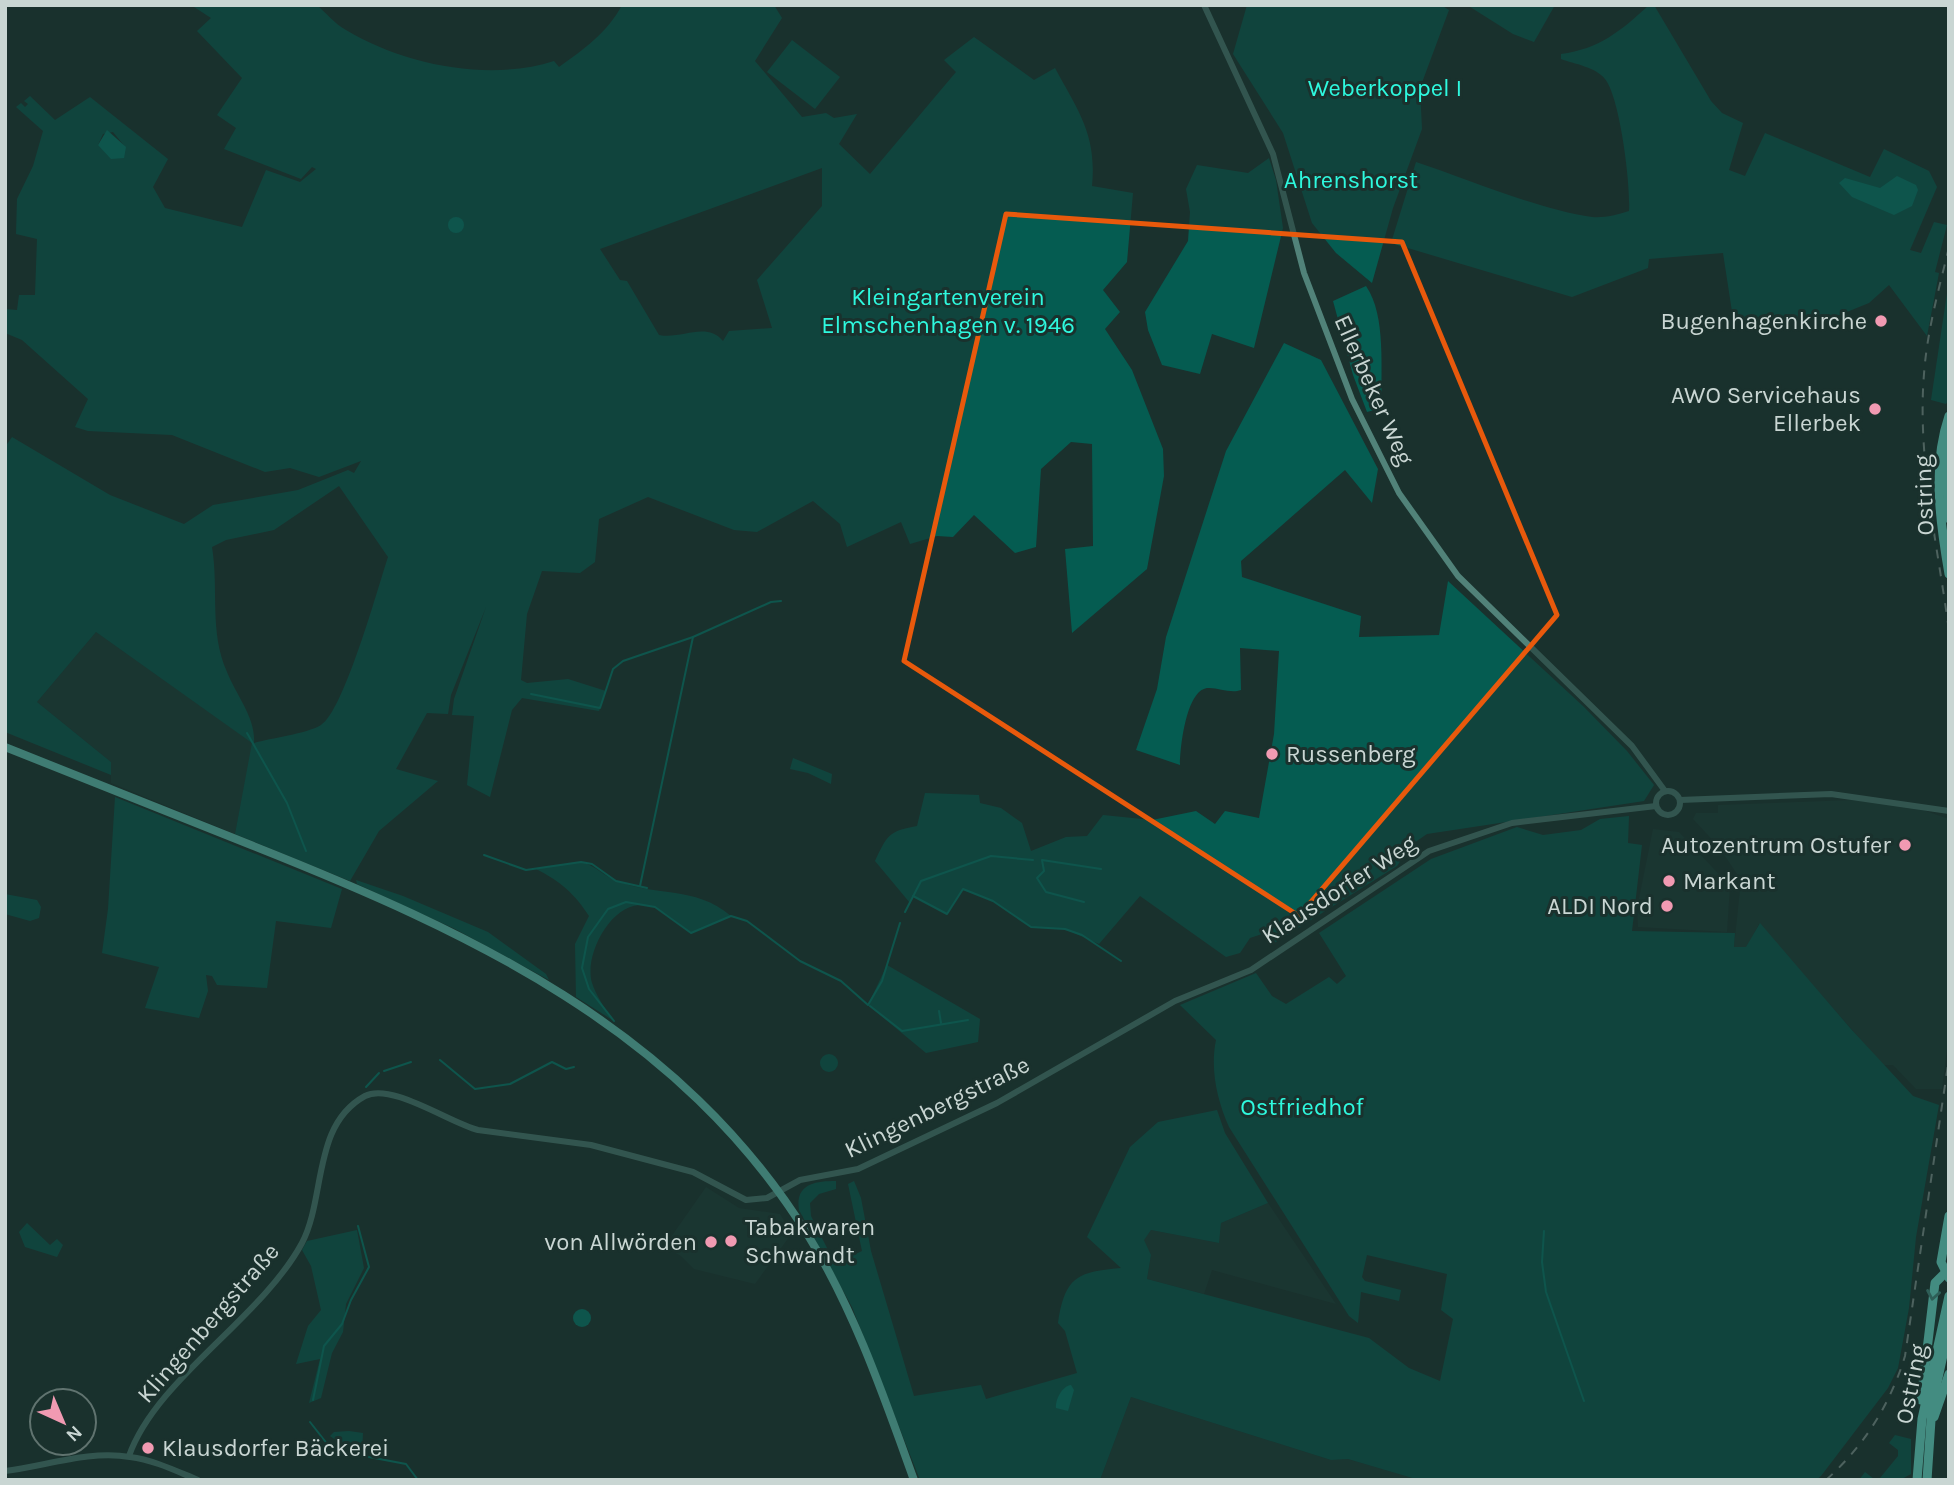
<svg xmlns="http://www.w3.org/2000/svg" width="1954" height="1485" font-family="Karla,sans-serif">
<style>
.built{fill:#1c3c36}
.green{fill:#055c51;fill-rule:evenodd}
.water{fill:#008072}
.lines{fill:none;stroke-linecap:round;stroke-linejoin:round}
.stream{stroke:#008072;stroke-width:2}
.minor{stroke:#518279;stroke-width:6}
.major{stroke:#6dd8c7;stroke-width:8}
.highway{stroke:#76fbe6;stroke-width:9}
.rail{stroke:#8c9d9a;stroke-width:2;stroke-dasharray:9 9;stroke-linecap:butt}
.oneway{stroke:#48968a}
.marked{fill:none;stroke:#e8590c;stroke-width:5;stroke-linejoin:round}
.poi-dot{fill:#f19ab2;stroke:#1a312d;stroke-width:2.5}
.labels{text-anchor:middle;stroke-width:6;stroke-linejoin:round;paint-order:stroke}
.park-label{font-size:24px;fill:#2ef8de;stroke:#1a312d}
.poi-label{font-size:24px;fill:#c9d6d3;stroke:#1a312d;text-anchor:end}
.street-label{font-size:24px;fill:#c9d6d3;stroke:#1a312d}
</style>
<rect width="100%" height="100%" fill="#1a312d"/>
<g class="built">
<path d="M96 632 253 743 235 834 111 783V762L37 702Z"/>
<path d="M1852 800 1914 807 1949 819V1033L1942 1089H1916L1893 1065H1883L1759 924 1747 947H1734L1741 880 1719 847 1693 819 1696 813H1718V805Z"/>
<path d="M1653 829 1679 832 1730 886 1727 932 1638 927 1637 908Z"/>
<path d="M706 1187 739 1208 780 1214 792 1233 755 1284 694 1269 681 1256 664 1247Z"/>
<path d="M1268 1203 1336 1304 1212 1270 1204 1294 1147 1279 1151 1255 1143 1240 1151 1230 1219 1243 1221 1223Z"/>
<path d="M1131 1397 1331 1460 1348 1459 1419 1480H1100Z"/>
</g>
<g class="green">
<path d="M191 5H317C326 13 335 24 346 30 404 65 489 82 554 61L559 67C583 50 608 32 622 5H774L782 18 755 61 802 117 826 113 834 118 857 114 839 144 870 174 956 72 944 60 974 37 1034 80 1055 68C1078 111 1097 134 1092 186L1133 193 1127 262 1103 290 1120 312 1105 329 1132 370 1163 449 1164 476 1147 569 1072 633 1065 549 1093 546 1092 444 1071 442 1041 469 1036 547 1015 553 974 515 953 537 937 536 910 544 901 522 847 547 840 524 813 501 757 532 734 530 648 497 599 519 595 562 580 573 542 571 527 614 521 680 527 683 568 679 606 691 599 711 522 698 512 710 490 797 467 785 474 716 452 715 454 699 486 607 451 695 448 714 427 713 396 769 438 781 379 831 350 881 235 834 252 743 96 632 37 702 111 762V775L5 732V447L12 437 110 495 184 524 213 505 298 490 348 470 354 473 361 461 319 477 290 468 265 472 172 435 88 431 75 427 88 399 22 340 5 333V309L17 310 19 295H35L37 239 16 234 17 199 33 166 43 131 16 107 21 103 25 107 28 104 24 101 30 96 55 120 90 97 168 159 153 187 165 208 242 227 266 170 300 182 316 169 312 167 301 179 224 149 236 128 217 115 242 78 197 31 211 18ZM113 132 126 148 98 145 103 134ZM822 168V206L757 280 772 328 729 331 723 341C706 321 681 340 659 335L627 281 620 280 600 249ZM339 486 388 557C378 587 344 711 321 725 306 734 271 738 254 743 256 718 236 695 227 672 209 631 219 590 212 547L226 540 274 530Z"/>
<path d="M1247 5H1441L1449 10 1420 88 1422 129 1393 208 1372 283 1336 253 1312 223 1283 133 1233 54Z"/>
<path d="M1467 5H1555L1534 42 1513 34Z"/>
<path d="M1649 5H1654L1711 101 1722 113 1743 123 1729 170 1745 176 1765 133 1870 177 1884 149 1929 171 1937 187 1910 250 1921 253 1934 222 1947 225 1935 272 1939 273 1927 336 1889 285 1869 303 1832 318H1733L1723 253 1649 259 1648 268 1572 297 1391 243 1416 162C1468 179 1539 210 1592 217 1605 218 1616 215 1629 211 1631 186 1620 97 1605 79 1596 67 1574 64 1561 59V54C1599 49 1621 31 1649 5Z"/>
<path d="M792 40 840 77 815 109 767 72Z"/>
<path d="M1269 158 1276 180 1283 228 1254 348 1212 334 1200 374 1162 365 1148 330 1145 312 1188 241 1190 212 1186 189 1197 165 1248 173Z"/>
<path d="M1949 280V399L1946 404 1931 400Z"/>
<path d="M1366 286C1387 316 1380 372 1382 408L1367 412 1353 375 1333 301Z"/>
<path d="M1284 343 1321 360 1378 469 1372 503 1345 470 1241 561 1242 577 1361 616 1359 637 1439 635 1448 581 1584 707 1627 751 1654 785 1644 801 1427 834 1411 845 1397 866 1271 945 1262 934 1250 938 1240 953 1226 957 1140 896 1099 944 1065 929 1031 927 993 901 963 890 947 914 914 896 910 903 875 861C887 836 888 831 917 826L925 793 979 795 980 803 1001 808 1022 823 1031 851 1066 837 1087 836 1103 815 1152 820 1196 811 1215 824 1225 811 1259 818 1274 734 1279 651 1240 648 1241 690C1230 694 1218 687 1207 688 1186 691 1180 748 1180 765L1136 750 1157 689 1166 637 1226 451Z"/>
<path d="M793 758 832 774 831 784 808 773 790 769Z"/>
<path d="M115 797 342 889 331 928 276 921 267 988 217 985 212 976 206 975 208 991 199 1018 145 1008 159 967 102 953 108 909Z"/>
<path d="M1629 816 1628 843 1642 845 1632 931 1735 933 1734 947H1746L1760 923 1851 1029 1913 1096 1939 1105 1916 1237 1909 1308 1898 1368 1888 1388 1821 1476 1816 1480H1419L1348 1459 1331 1460 1131 1397 1100 1480H920L852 1307 799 1210C795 1184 815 1181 836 1181V1189L819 1194 810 1203 811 1216 835 1264 862 1251 848 1184 854 1181 861 1198 871 1251 914 1396 981 1385 986 1399 1077 1373 1065 1331 1058 1323C1065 1275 1079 1272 1121 1268L1087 1237 1130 1147 1158 1122 1217 1110 1225 1133 1268 1203 1221 1223 1219 1243 1151 1230 1144 1240 1151 1255 1147 1279 1369 1338 1409 1368 1440 1381 1453 1319 1441 1310 1447 1274 1367 1255 1362 1277 1365 1281 1401 1290 1399 1301 1361 1292 1358 1323 1349 1316 1229 1127C1217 1100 1210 1069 1216 1040L1180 1005 1256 973 1272 996 1286 1004 1329 977 1337 984 1346 976 1319 933 1431 859 1517 827 1543 835 1581 830 1600 819Z"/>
<path d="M581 862C595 865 602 875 615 880 653 897 695 885 731 916L691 933C677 923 657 903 639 905 609 907 584 956 592 983 596 995 606 1011 614 1021L576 997 575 944 589 916C575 894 560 881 536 869Z"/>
<path d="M356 880 403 896 488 932 546 974 549 980 455 929 357 884Z"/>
<path d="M5 894 37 900 41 907 39 918 30 921 5 914Z"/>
<path d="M887 965 980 1019 978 1042 926 1053 868 1005Z"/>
<circle cx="829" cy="1063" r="9"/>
<path d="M27 1223 50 1245 57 1239 63 1245 57 1257 25 1247 19 1232Z"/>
<path d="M357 1230 364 1268 346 1304 343 1332 332 1353 321 1398 309 1403 320 1359 296 1364 308 1326 321 1310 311 1266 302 1250 307 1241Z"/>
<path d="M349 1431 363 1433 362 1451C350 1449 339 1443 330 1436L334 1432Z"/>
<path d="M1895 1435 1911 1439V1474L1900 1480H1859L1865 1472 1874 1479 1880 1478 1898 1456V1450L1889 1443Z"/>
</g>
<g class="water">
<path d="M107 130 126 147 124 158 111 159 98 145Z"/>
<path d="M1897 176 1916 185 1918 190 1912 206 1894 215 1852 197 1839 183 1845 178 1880 188Z"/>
<circle cx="456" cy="225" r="8"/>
<circle cx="582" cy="1318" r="9"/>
<path d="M1071 1385 1074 1390 1068 1411 1056 1408C1055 1400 1062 1386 1071 1385Z"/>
</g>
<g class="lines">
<g class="stream">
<path d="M531 694 600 708 613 669 623 661 693 637 771 602 781 601"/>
<path d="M247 733 287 803 306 851"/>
<path d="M484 855 526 870 581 862 592 864 616 881 647 888"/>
<path d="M640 886 693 637"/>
<path d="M913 896 947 914 963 889 993 901 1031 927 1065 929 1082 935 1121 961"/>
<path d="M1084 902 1046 892 1037 878 1044 871 1042 860 1101 869"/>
<path d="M905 912 921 881 991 856 1033 860"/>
<path d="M870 1006 902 1031 968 1020"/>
<path d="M939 1011 941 1023"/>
<path d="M614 1021 589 989 582 968 588 937 608 909 626 902 655 907 691 933 731 916 747 921 800 961 841 981 868 1005 882 981 900 923"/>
<path d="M440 1060 475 1089 510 1084 552 1062 566 1069 574 1067"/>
<path d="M384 1071 411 1062"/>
<path d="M366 1087 379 1073"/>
<path d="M1544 1231 1542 1262 1546 1292 1584 1401"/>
<path d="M313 1400 324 1346 342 1324 351 1300 369 1267 358 1226"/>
<path d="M310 1422 332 1450 406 1464 418 1480"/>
</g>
<g class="minor">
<path d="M1204 5 1273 154 1304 273 1352 399 1399 493 1458 576 1632 746 1665 791"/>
<circle cx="1668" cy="803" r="12"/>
<path d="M1680 800 1831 794 1949 811"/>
<path d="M129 1456C156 1379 261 1319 302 1243 326 1197 312 1125 365 1096 391 1082 450 1123 478 1130L591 1145 693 1172 746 1200 767 1198 800 1180 858 1169 997 1103 1175 1001 1251 970 1429 851 1512 823 1656 806"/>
<path d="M5 1471C46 1466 89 1450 130 1457 154 1460 176 1471 198 1480"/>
</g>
<path class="major" d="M5 747C87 780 169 813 251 845 470 932 680 1028 809 1237 855 1312 884 1397 914 1480"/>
<g class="highway">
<path d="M1949 416C1932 466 1940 522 1949 574"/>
<path d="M1949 443 1946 470 1949 519"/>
<path d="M1949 1216 1941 1262 1949 1278"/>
<path d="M1921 1400 1935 1283 1949 1269"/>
<path d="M1934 1417 1949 1374"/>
<path d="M1917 1480 1922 1419 1949 1296"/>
<path d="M1927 1480 1932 1405 1949 1328"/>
</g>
<g class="rail">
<path d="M1949 247C1939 289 1927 331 1924 374 1917 459 1938 547 1949 631"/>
<path d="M1826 1480C1864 1446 1890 1405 1905 1356L1949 1058"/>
</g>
</g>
<defs><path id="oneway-chevron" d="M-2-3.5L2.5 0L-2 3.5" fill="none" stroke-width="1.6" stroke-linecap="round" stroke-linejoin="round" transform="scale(1.75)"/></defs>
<use class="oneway" href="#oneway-chevron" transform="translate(1933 1295) rotate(100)"/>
<path d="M0 0H1954V1485H0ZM1006 214 1402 242 1557 615 1299 916 904 661Z" fill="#1a312d" fill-opacity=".55" fill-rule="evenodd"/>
<path class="marked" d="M1006 214 1402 242 1557 615 1299 916 904 661Z"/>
<g class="poi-dot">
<circle cx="1881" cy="321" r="7"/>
<circle cx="1875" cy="409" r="7"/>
<circle cx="1272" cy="754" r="7"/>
<circle cx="1905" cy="845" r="7"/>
<circle cx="1669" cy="881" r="7"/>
<circle cx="1667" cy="906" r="7"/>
<circle cx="731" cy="1241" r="7"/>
<circle cx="711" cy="1242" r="7"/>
<circle cx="148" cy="1448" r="7"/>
</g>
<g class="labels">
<g class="park-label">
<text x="1385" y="96">Weberkoppel I</text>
<text x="1351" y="188">Ahrenshorst</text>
<text x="948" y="305">Kleingartenverein<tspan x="948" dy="28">Elmschenhagen v. 1946</tspan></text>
<text x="1302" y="1115">Ostfriedhof</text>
</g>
<g class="poi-label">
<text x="1867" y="329">Bugenhagenkirche</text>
<text x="1861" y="403">AWO Servicehaus<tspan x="1861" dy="28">Ellerbek</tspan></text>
<text x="1286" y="762" text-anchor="start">Russenberg</text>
<text x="1891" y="853">Autozentrum Ostufer</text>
<text x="1683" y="889" text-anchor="start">Markant</text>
<text x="1653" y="914">ALDI Nord</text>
<text x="745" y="1235" text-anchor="start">Tabakwaren<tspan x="745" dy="28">Schwandt</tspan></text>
<text x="697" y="1250">von Allwörden</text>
<text x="162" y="1456" text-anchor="start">Klausdorfer Bäckerei</text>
</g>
<g class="street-label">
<text transform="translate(1374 390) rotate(66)" y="8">Ellerbeker Weg</text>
<text transform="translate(1924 495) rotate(-92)" y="8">Ostring</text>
<text transform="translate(1339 889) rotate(-33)" y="8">Klausdorfer Weg</text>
<text transform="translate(937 1107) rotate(-26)" y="8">Klingenbergstraße</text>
<text transform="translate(208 1323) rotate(-49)" y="8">Klingenbergstraße</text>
<text transform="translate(1911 1384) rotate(-79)" y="8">Ostring</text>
</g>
</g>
<rect width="1954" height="1485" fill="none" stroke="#c9d6d3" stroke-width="14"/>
<g transform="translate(63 1422) rotate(136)"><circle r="33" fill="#1a312d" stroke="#60736f" stroke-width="2"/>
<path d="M0-5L12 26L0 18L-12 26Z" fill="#f19ab2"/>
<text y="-10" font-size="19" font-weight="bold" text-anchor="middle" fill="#c9d6d3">N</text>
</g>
</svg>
